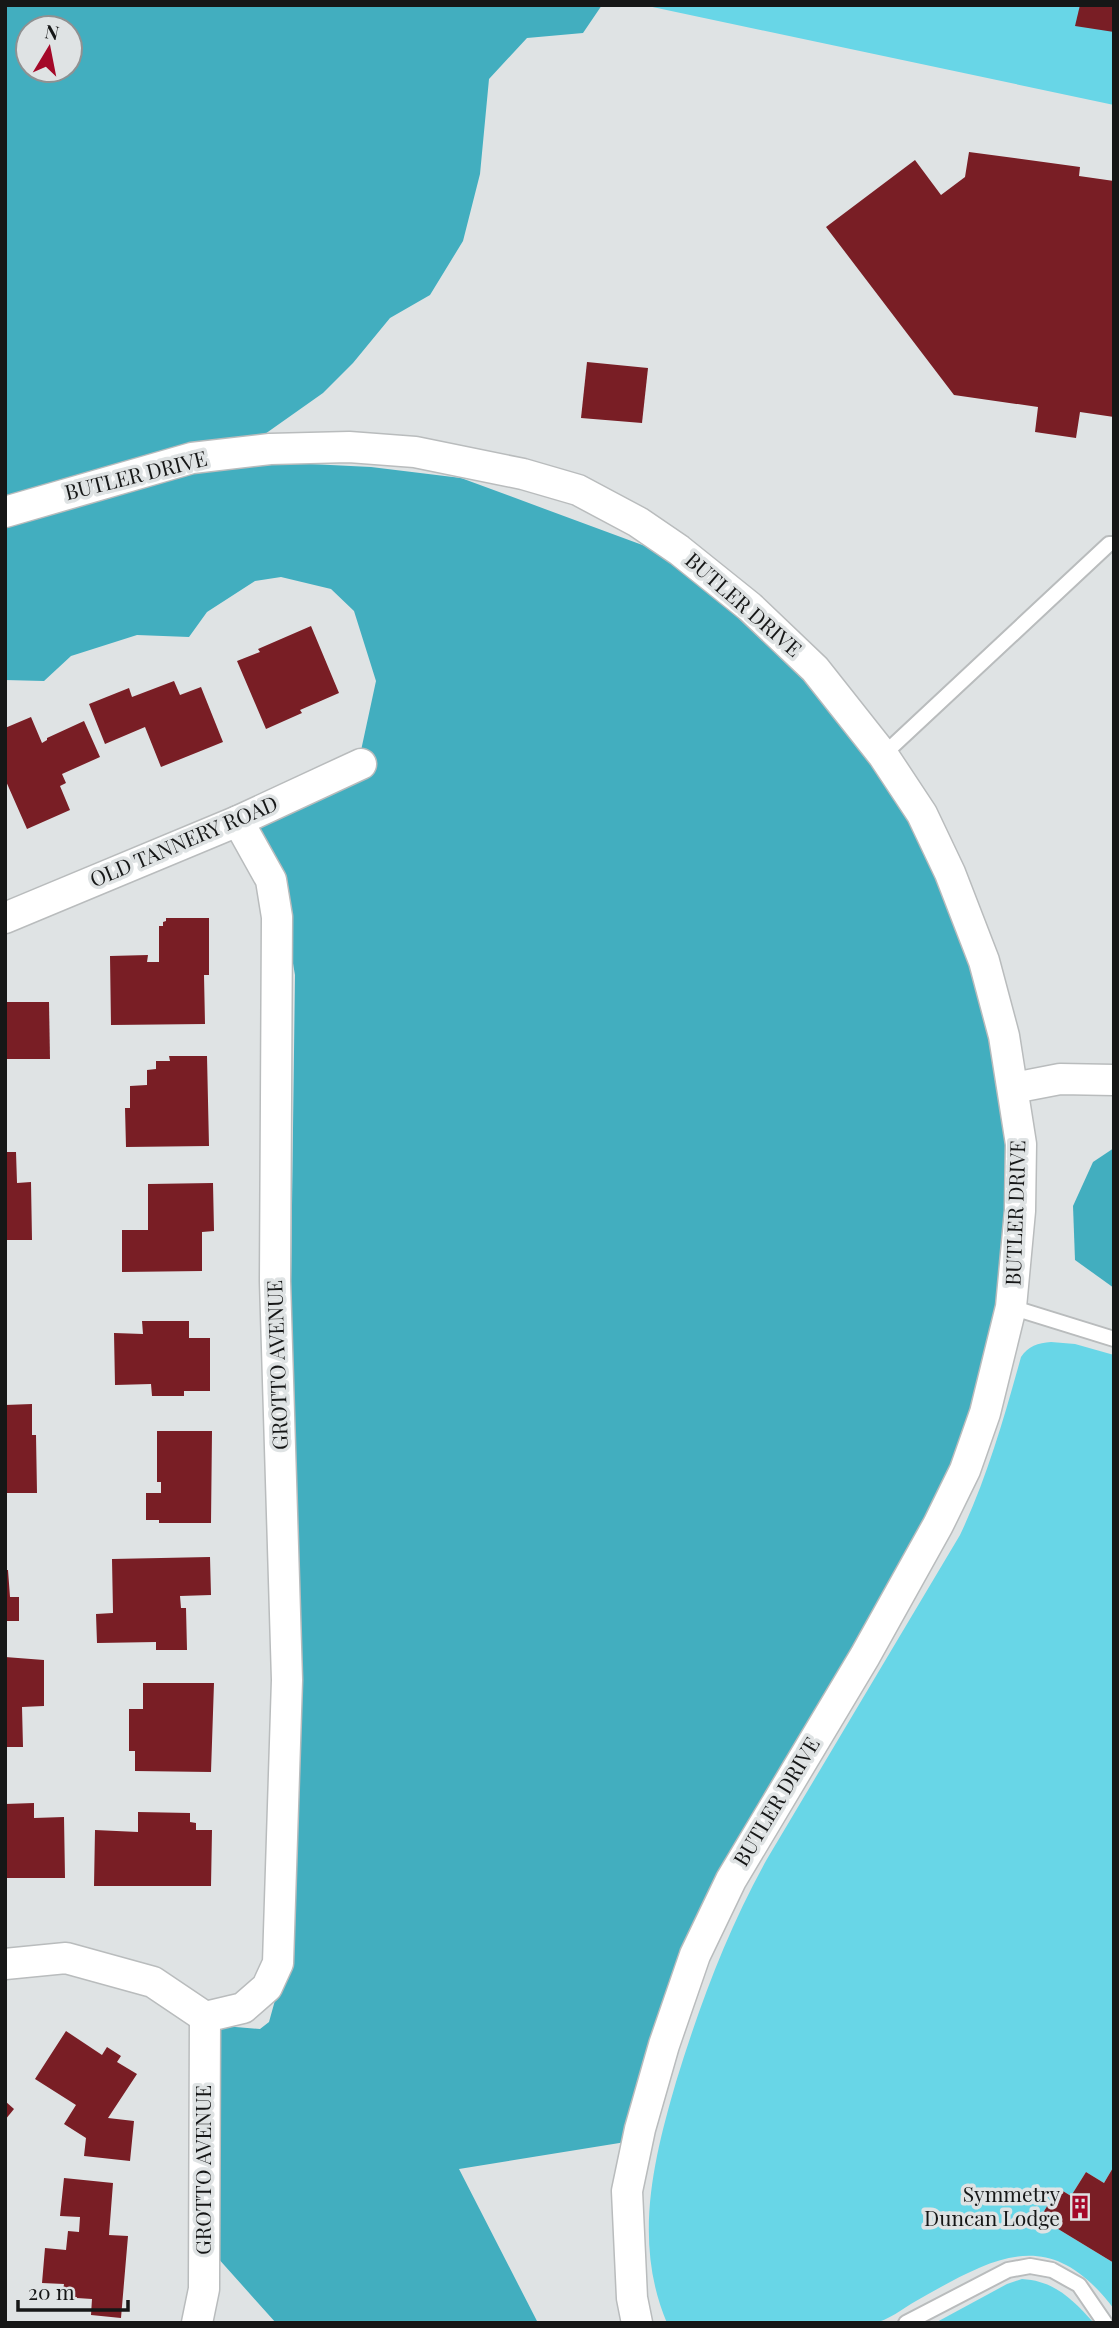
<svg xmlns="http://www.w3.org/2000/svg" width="1119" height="2328" font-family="'Playfair Display',serif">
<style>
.green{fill:#68d6e7}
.forest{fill:#42aebf;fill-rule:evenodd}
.building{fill:#791e25}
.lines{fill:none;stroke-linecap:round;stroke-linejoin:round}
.service-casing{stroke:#b9bcbd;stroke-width:18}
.minor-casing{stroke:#b9bcbd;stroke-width:33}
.service{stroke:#fff;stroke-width:14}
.minor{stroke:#fff;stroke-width:30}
.labels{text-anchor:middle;stroke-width:7;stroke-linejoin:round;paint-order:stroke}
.street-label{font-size:21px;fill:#161717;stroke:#dfe3e4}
.poi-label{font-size:21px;fill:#161717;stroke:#dfe3e4;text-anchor:end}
</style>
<rect width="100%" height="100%" fill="#dfe3e4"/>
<g class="green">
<path d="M643 5H1114V105Z"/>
<path d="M1051 1342 1075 1344 1114 1355V2166L1104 2183 1086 2172 1071 2196 1058 2188 1040 2218 1114 2263V2309C1049 2223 994 2257 916 2301 904 2308 887 2321 874 2323 851 2325 827 2323 805 2323 759 2323 713 2323 667 2323 633 2243 653 2161 676 2082 700 2004 727 1931 767 1859L960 1535C987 1478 1004 1418 1021 1357 1028 1346 1038 1343 1051 1342Z"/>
<path d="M1022 2279C1055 2281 1072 2299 1094 2323H935L1007 2284Z"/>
</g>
<g class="forest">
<path d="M5 5H602L583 33 527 38 489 79 480 174 463 241 430 295 390 318 353 363 323 393 228 460 371 467 461 478 664 553 821 687 952 866 1024 1149 983 1428 743 1880 707 1961 638 2140 459 2169 538 2323H276L208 2247 212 2025 260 2029 269 2022 282 1975 295 975 282 899 250 831 354 783 376 681 354 611 331 589 281 577 255 581 207 612 189 637 137 635 71 656 44 681 5 680ZM28 28H70V70H28Z"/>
<path d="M1114 1148V1288L1075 1260 1073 1206 1093 1162Z"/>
</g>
<g class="building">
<path d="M1080 5H1114V32L1075 26Z"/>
<path d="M969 152 1080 167 1079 176 1114 181V417L1080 412 1076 438 1035 432 1038 407 954 395 826 227 915 160 941 195 965 177Z"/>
<path d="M587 362 648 368 642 423 581 418Z"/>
<path d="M311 626 339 693 300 710 302 713 266 729 237 661 260 652 258 649Z"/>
<path d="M174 681 180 695 201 687 223 742 161 767 145 727 105 744 89 704 129 688 132 697Z"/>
<path d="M31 717 42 743 47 740V738L84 721 100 757 62 774 66 783 60 786 70 810 27 829 5 779V728Z"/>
<path d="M166 918H209V975H204L205 1024 111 1025 110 956 148 955 147 962H159V926H163V922L166 921Z"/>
<path d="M7 1002H49L50 1059H5Z"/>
<path d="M169 1056H207L209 1146 126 1147 125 1108H130V1086L147 1085V1070L156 1069V1061H170Z"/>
<path d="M5 1152H16L17 1183 31 1182 32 1240H5Z"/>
<path d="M213 1183 214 1231 202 1232V1271L122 1272V1230H148V1184Z"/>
<path d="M142 1321H189V1338H210V1391H184V1396H152L151 1384 115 1385 114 1333 143 1334Z"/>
<path d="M32 1404V1435H36L37 1493H5V1405Z"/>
<path d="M157 1431H212L211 1523H159V1520H146V1493H161V1482H157Z"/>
<path d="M210 1557 211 1595 180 1596 181 1608H186L187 1650H156V1642L97 1643 96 1614 113 1613 112 1559Z"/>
<path d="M5 1570H8L10 1597H19V1621H5Z"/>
<path d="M5 1657 44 1660V1706L22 1707 23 1747H5Z"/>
<path d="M143 1683H214L211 1772 135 1771V1751H129V1709H143Z"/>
<path d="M34 1803V1818L64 1817 65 1878H5V1804Z"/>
<path d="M138 1812 190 1813V1822L196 1823V1830H212L211 1886H94L95 1830 138 1832Z"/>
<path d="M66 2031 102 2055 107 2047 121 2056 117 2062 137 2074 108 2118 134 2121 130 2161 84 2156 86 2138 64 2124 76 2105 35 2079Z"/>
<path d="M5 2101 14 2109 5 2120Z"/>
<path d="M1114 2166V2263L1040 2218 1058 2188 1071 2196 1086 2172 1104 2183Z"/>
<path d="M64 2178 113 2183 109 2235 128 2236 121 2318 91 2315 92 2299 62 2297 64 2284 42 2283 45 2248 66 2250 68 2231 79 2232 80 2217 60 2216Z"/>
</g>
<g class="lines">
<g class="service-casing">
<g id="service">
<path d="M883 755 1109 544H1114"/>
<path d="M1011 1307 1114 1339"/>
<path d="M906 2323 1008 2270 1030 2266 1052 2270 1079 2285 1105 2323"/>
</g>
</g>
<g class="minor-casing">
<g id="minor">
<path d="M5 512 192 458 270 449 349 447 415 452 523 474 578 490 638 522 679 550 750 607 815 669 883 755 922 814 950 873 984 961 1004 1036 1021 1144 1020 1211 1011 1307 985 1413 965 1470 938 1525 865 1656 731 1880 695 1955 664 2045 640 2129 627 2191 632 2298 637 2323"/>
<path d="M5 918 238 821 361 764"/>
<path d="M1013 1088 1060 1079 1114 1080"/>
<path d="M5 1964 66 1958 153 1982 205 2017 243 2008 267 1987 278 1963 287 1680 275 1281 277 917 271 880 238 821"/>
<path d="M197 2323 204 2289 205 2017"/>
</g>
</g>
<use href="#service" class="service"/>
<use href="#minor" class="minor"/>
</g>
<defs>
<g id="building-bare" transform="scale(1.89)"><path d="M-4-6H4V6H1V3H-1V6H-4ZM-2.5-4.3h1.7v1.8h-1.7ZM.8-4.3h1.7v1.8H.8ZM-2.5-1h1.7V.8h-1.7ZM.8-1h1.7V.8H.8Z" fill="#a40828" stroke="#dfe3e4" stroke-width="2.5" paint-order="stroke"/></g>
</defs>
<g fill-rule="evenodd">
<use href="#building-bare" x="1080" y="2207"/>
</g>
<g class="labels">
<g class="street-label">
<text transform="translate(136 476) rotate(-14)" y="7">BUTLER DRIVE</text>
<text transform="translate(743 605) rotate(41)" y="7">BUTLER DRIVE</text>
<text transform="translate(184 842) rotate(-23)" y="7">OLD TANNERY ROAD</text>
<text transform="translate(1016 1213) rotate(-88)" y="7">BUTLER DRIVE</text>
<text transform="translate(278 1365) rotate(-92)" y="7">GROTTO AVENUE</text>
<text transform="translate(777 1802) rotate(-59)" y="7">BUTLER DRIVE</text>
<text transform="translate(204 2170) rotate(-90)" y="7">GROTTO AVENUE</text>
</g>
<g class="poi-label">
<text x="1060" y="2202">Symmetry<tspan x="1060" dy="24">Duncan Lodge</tspan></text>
</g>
</g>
<rect width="1119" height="2328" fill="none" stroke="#161717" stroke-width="14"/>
<g transform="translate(49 49) rotate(10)"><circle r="33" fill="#dfe3e4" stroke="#8f9192" stroke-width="2"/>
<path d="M0-5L12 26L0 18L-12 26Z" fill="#a40828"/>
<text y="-10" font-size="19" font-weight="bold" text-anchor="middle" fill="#161717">N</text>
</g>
<path d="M18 2300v10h110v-10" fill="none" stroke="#161717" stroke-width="3.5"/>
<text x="28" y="2300" font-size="21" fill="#161717" stroke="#dfe3e4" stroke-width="5" paint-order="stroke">20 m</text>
</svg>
